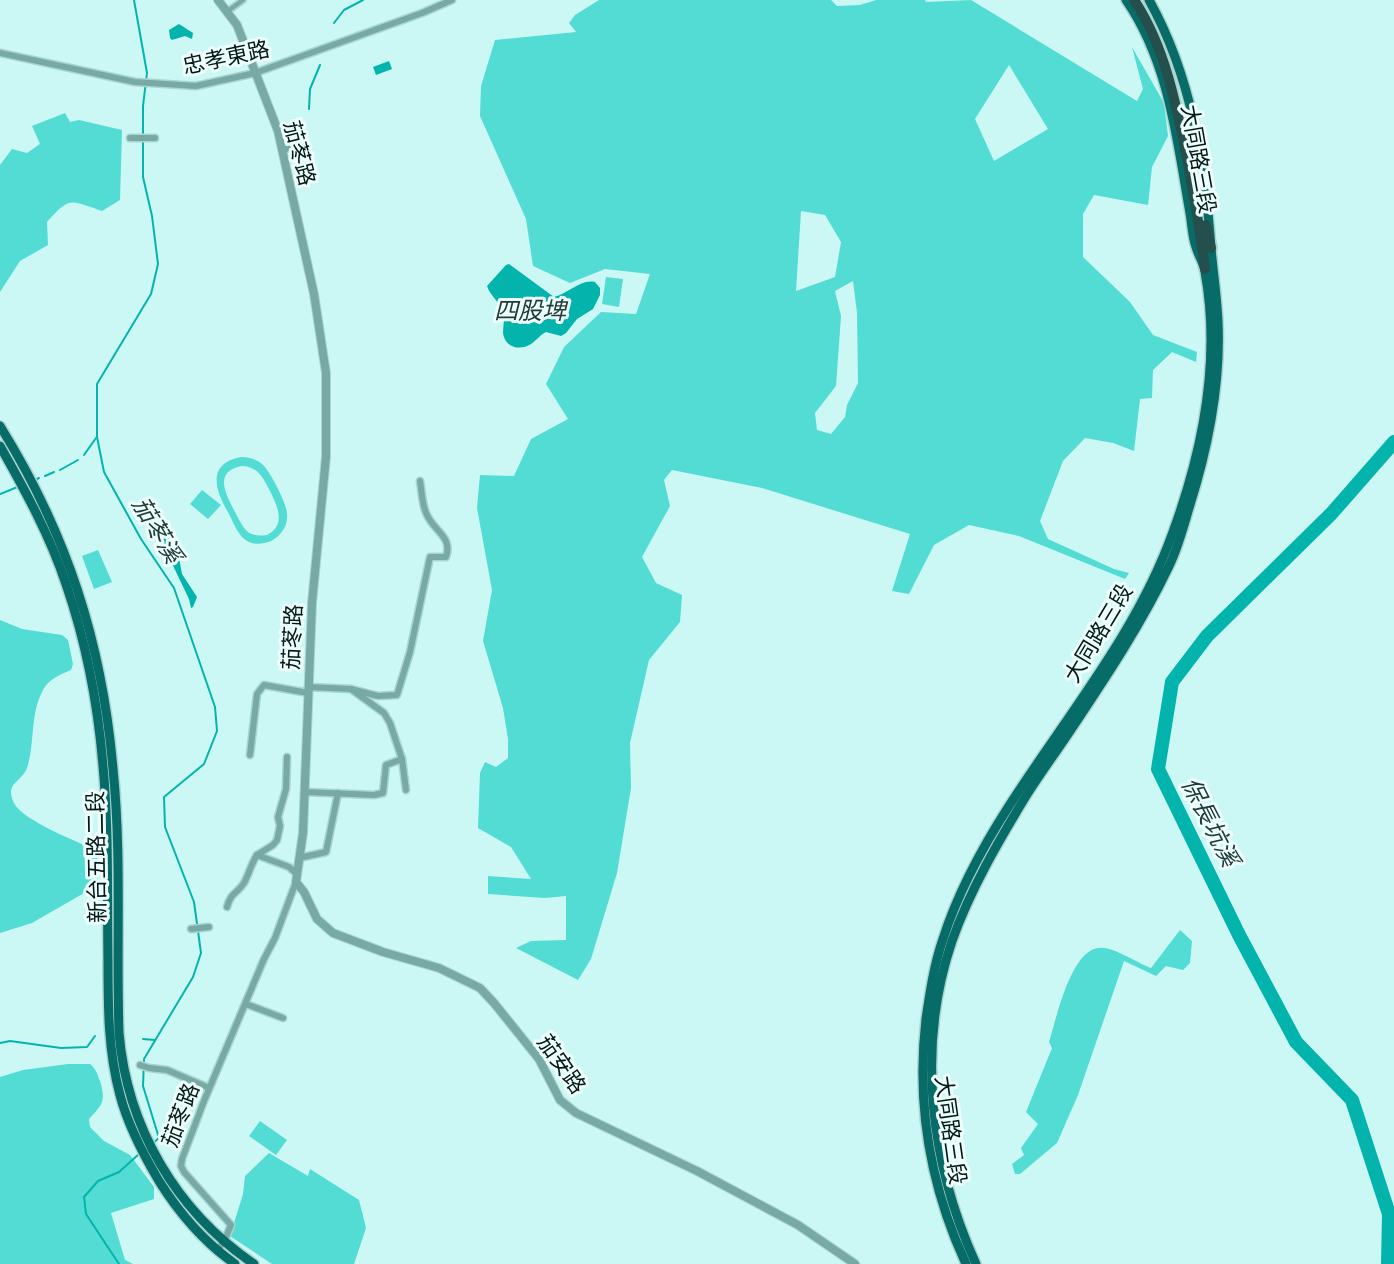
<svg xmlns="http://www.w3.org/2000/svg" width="1394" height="1264" font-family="Mulish,'Noto Sans TC',sans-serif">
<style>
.green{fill:#53dcd4;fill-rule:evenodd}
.water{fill:#03b4ad}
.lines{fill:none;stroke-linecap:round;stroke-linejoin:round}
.stream{stroke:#03b4ad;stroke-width:2}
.river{stroke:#03b4ad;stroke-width:14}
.pedestrian-casing{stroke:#abd4d0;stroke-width:8}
.minor-casing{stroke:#abd4d0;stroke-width:9}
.tertiary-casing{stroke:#abd4d0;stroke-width:10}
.primary-casing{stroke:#abd4d0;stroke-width:12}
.motorway-casing{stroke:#abd4d0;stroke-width:14}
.pedestrian{stroke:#77a9a5;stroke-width:4.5}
.minor{stroke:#77a9a5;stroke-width:6}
.tertiary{stroke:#77a9a5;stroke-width:8}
.primary{stroke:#076c68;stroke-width:9}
.motorway{stroke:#254f4d;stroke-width:10}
.labels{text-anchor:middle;stroke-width:6;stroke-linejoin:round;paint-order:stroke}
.street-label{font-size:22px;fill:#061716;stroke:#edfffd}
.water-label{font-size:24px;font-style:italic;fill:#223a38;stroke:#edfffd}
</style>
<rect width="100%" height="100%" fill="#cbf8f4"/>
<g class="green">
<path d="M599 0H831L837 6 860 5 876 0H925L926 2 971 0 1137 101 1143 89 1132 47 1164 103 1168 136 1152 167 1148 205 1094 195 1083 214V257L1130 302 1153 335 1197 352 1196 362 1172 352 1153 370 1152 398 1140 399 1134 451 1113 443 1085 438 1063 461 1040 521 1048 539 1114 569 1129 573 1125 579 1019 536 969 525 934 545 909 594 892 591 910 534 762 488 672 470 664 480 670 506 642 557 656 583 682 595 680 622 649 660 630 743 631 788 617 873 591 959 578 980 516 948 531 941 566 940V896L545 898 488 894V876L531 879 511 847 478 828 480 773 485 762 496 767 508 758V739L503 708 483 641 492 590 477 508 480 475 514 476 531 439 568 419 546 384 564 347 601 312 636 314 650 274 605 269 570 283 533 266 526 219 480 116 481 86 495 40 576 32 569 23 575 15ZM1009 65 1048 129 994 161 975 119ZM801 211 825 215 841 242 835 277 796 291ZM853 281 857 313 858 383 847 405 845 417 831 434 817 430 815 413 836 386 841 316 835 291Z"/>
<path d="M65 113 70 122 79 120 122 130 120 200 102 211C70 200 70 196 47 222L48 245 20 261 0 292V165L12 149 27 153 40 144 32 126Z"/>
<path d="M606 277 623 279 619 307 602 304Z"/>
<path d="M241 457C249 457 256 459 262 464 270 471 286 502 287 513 288 521 285 529 280 534 272 544 253 548 243 538 237 532 233 522 229 514 216 492 205 464 241 457ZM241 466C259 466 264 480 271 493 278 508 286 525 267 535 260 536 254 536 248 532 242 527 239 519 235 512 226 495 213 472 241 466Z"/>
<path d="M202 490 221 505 208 519 190 504Z"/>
<path d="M98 550 112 582 94 589 82 556Z"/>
<path d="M0 620 22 629 62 635 68 640 73 664 71 670C59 675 47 680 42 692 30 715 35 744 27 768 22 782 4 783 14 803 23 821 77 841 97 851L98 885 32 923 0 933Z"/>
<path d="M1180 930 1192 941 1190 963 1183 970 1166 966 1156 976 1124 961 1078 1095 1057 1143 1020 1174H1015L1012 1164 1024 1155 1021 1148 1038 1124 1026 1112 1052 1048 1049 1042C1056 1020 1072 942 1104 948 1116 949 1138 963 1151 968Z"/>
<path d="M68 1064H90C96 1069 97 1073 100 1081 106 1101 103 1104 89 1119L90 1127 104 1141 130 1155 154 1187V1199L111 1213 125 1260 133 1264H0V1077L23 1070Z"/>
<path d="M260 1121 287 1140 276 1155 249 1136Z"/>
<path d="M269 1153 308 1176 310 1169 359 1200 366 1228 354 1264H272L230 1236 243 1194 245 1176Z"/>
</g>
<g class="water">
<path d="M179 24 193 33 192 39 185 36 172 40 170 38 169 30Z"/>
<path d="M389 61 392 69 376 75 373 67Z"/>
<path d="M509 264 554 297C568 294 580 279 595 282L600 288V295L593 309 577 319 566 333 561 336 546 332C540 335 537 340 531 344 520 351 505 348 503 333 503 326 505 320 503 314 502 304 490 296 487 286L506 265Z"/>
<path d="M152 530 172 532 175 536 182 574 197 597 193 607 191 608 189 599 165 549 158 541Z"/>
</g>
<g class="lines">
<g class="stream">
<path d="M134 0 147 73 143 106V177L152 216 158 264 151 294 97 384V437L104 472 141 539 174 588 215 707 217 731 204 764 164 797 165 827 194 902 201 953 193 977 144 1059 143 1086 159 1138 153 1143"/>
<path d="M334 23 344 10 363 0"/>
<path d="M309 109 310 89 320 65"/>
<path d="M84 455 96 438"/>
<path d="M60 470 78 460"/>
<path d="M45 476 54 472"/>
<path d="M33 481 39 478"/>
<path d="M0 494 20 486"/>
<path d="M143 1039 155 1040"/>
<path d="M0 1043 10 1041 61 1048 87 1047 95 1036"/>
<path d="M119 1264 86 1214 84 1197 98 1181 119 1172 139 1154"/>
</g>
<path class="river" d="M1388 1264 1389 1214 1352 1100 1296 1042 1239 935 1158 769 1172 682 1207 636 1331 514 1394 442"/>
<g class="pedestrian-casing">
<path id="pedestrian" d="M228 11 243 0"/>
</g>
<g class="minor-casing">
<g id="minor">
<path d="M0 53 135 82 196 86 255 73 422 13 452 0"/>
<path d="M130 138H155"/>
<path d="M283 151 298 142"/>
<path d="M308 687 351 689 384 713 390 723 402 759 406 790"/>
<path d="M351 689 378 696 397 695 410 652 430 557H446C453 537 434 531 427 515 422 506 422 492 420 481"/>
<path d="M250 755 257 694 264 685 308 693"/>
<path d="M305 792 374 795 383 793 386 765 402 759"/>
<path d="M257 855 273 845 277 840 280 826 278 817 286 789 287 757"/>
<path d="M299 858 326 852 338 793"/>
<path d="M227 907C231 892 237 894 244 883 249 874 251 864 257 855L289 867 297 874"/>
<path d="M191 929 209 927"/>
<path d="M246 1004 283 1018"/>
<path d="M140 1065 149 1068 167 1070 209 1088"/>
<path d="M217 1250 224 1242 231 1225 184 1172 181 1166 182 1159 204 1101 264 959 275 938 296 882"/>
</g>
</g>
<g class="tertiary-casing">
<path id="tertiary" d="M218 0 237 25 278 131 314 294 326 373V457L312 603 303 833 296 882 304 892 317 919 333 933 383 952 439 968 480 988 494 1003 539 1059 560 1100 576 1113 697 1171 798 1225 855 1264"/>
</g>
<g class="primary-casing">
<g id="primary">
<path d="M0 426C67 534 102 642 113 769 122 856 116 945 119 1033 127 1127 176 1211 254 1264"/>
<path d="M0 446C25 490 50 536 66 584 86 642 98 705 103 766 109 830 107 896 108 960 108 1006 108 1051 120 1095 128 1126 143 1154 159 1181 179 1213 204 1242 235 1264"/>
<path d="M966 1264C930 1186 916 1105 926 1019 930 992 934 965 943 939 958 892 982 848 1009 806 1066 717 1137 633 1173 532 1203 450 1221 359 1205 272 1204 263 1198 255 1196 247 1192 236 1192 224 1190 213 1177 140 1169 62 1126 0"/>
<path d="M976 1264C930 1163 916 1047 952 941 970 890 998 842 1026 796 1039 775 1054 755 1068 734 1104 680 1141 625 1169 566 1178 548 1183 528 1189 508 1208 448 1221 386 1218 322 1217 297 1213 272 1211 248 1205 163 1191 75 1149 0"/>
</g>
</g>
<g class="motorway-casing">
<g id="motorway">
<path d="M1134 0C1166 48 1177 109 1188 164 1194 199 1201 234 1205 269"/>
<path d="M1206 225 1211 248"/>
</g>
</g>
<use href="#pedestrian" class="pedestrian"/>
<use href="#minor" class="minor"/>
<use href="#tertiary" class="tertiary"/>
<use href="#primary" class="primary"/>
<use href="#motorway" class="motorway"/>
</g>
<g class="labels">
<g class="street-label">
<text transform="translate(226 57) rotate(-12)" y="8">忠孝東路</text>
<text transform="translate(300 153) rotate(75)" y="8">茄苳路</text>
<text transform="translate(1199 159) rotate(80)" y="8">大同路三段</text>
<text transform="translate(1098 633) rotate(-59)" y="8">大同路三段</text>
<text transform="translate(292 637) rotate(-87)" y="8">茄苳路</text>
<text transform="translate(96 857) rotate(-91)" y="8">新台五路二段</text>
<text transform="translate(562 1064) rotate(55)" y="8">茄安路</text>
<text transform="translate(180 1115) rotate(-69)" y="8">茄苳路</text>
<text transform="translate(951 1130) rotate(82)" y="8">大同路三段</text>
</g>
<g class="water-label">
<text x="530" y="319">四股埤</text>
<text transform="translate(157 530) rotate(59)" y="8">茄苳溪</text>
<text transform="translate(1210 822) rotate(63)" y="8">保長坑溪</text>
</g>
</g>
</svg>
